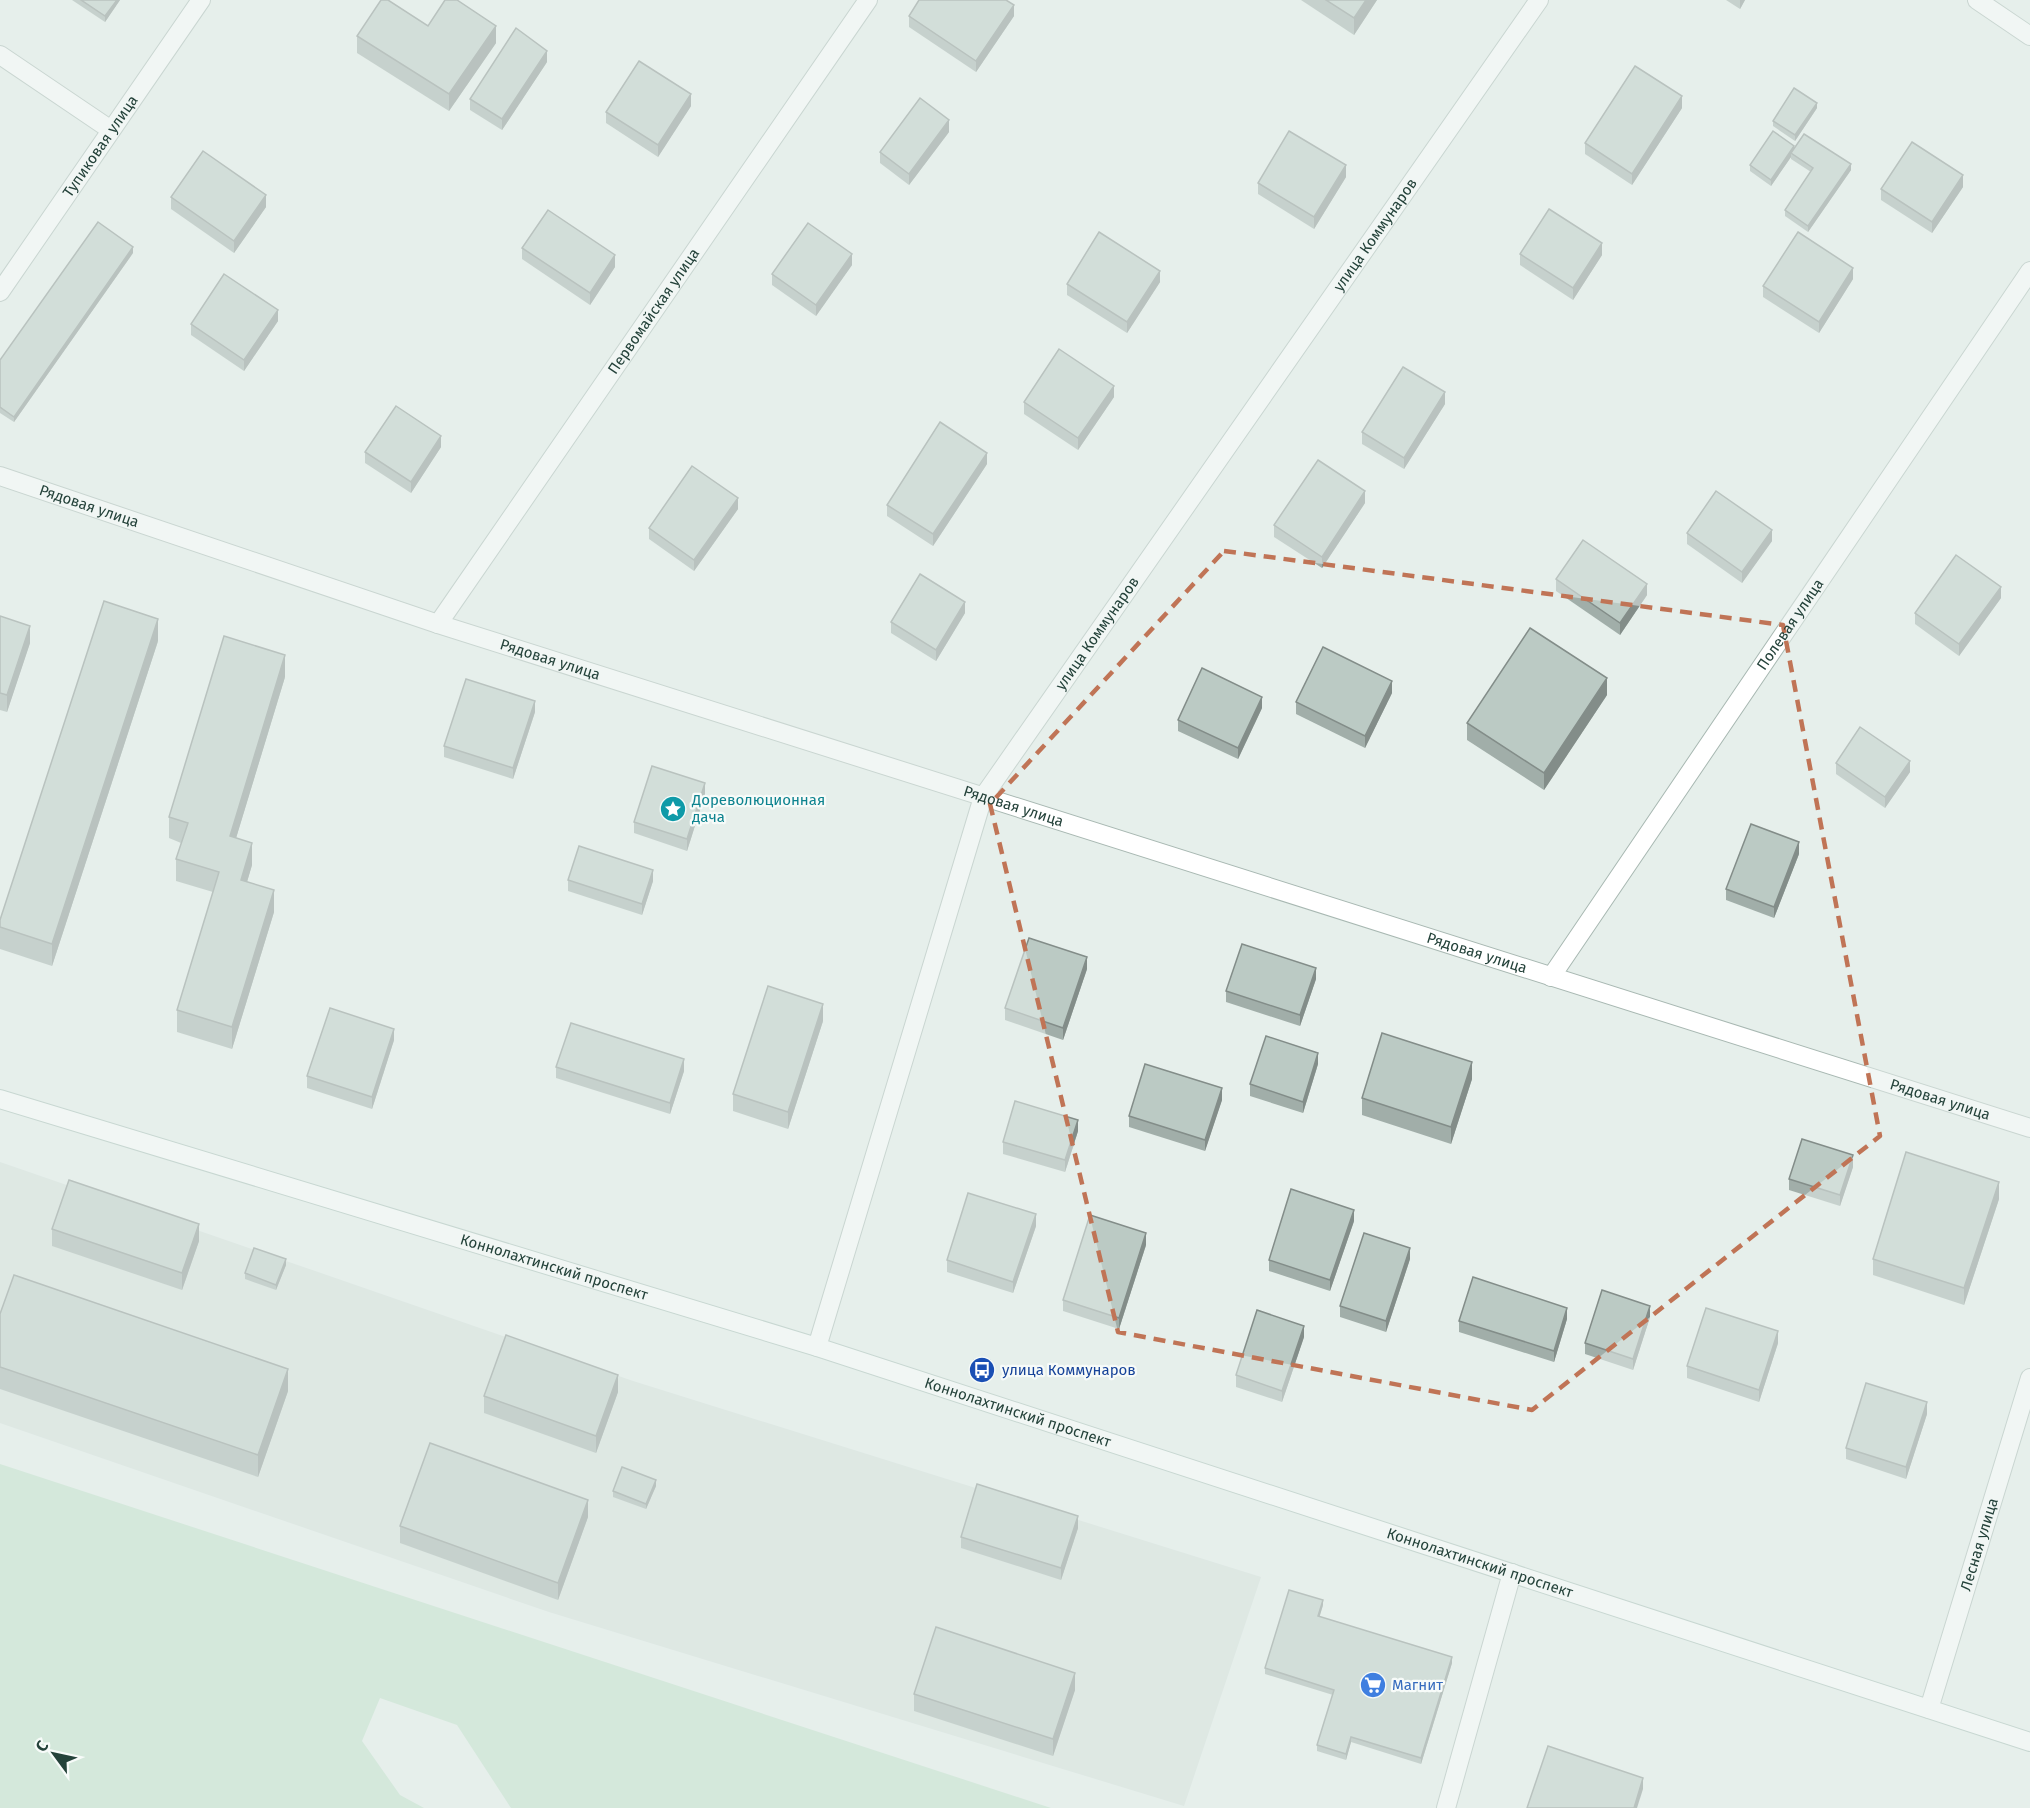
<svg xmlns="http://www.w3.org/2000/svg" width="2030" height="1808" font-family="'Fira Sans',sans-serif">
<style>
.built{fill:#d4dfda}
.green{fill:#bfe0c8}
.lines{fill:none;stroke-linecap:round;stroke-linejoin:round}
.service-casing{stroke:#a8b8b2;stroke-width:20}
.minor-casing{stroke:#a8b8b2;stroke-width:20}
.secondary-casing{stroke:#a4bbb3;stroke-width:20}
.service{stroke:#fff;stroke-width:18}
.minor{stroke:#fff;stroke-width:18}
.secondary{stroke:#fff;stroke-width:18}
.wall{fill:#a1aea9}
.shaded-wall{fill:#838d89}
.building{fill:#bbcac4;stroke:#838d89;stroke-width:1.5}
.marked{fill:none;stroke:#c07456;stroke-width:4.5;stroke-dasharray:12 8;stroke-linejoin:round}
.labels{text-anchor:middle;stroke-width:4.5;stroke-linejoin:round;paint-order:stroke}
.street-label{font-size:15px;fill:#24423a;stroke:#f7fbf9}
.culture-label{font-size:15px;fill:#0d838f;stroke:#f7fbf9;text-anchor:start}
.transit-label{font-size:15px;fill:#164399;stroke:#f7fbf9;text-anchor:start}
.shop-label{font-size:15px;fill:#366cbe;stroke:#f7fbf9;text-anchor:start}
</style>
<rect width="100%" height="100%" fill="#e6efeb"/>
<path class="built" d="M0 1162 633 1381 1261 1577 1184 1806 549 1612 0 1423Z"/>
<path class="green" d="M0 1464 1051 1808H511L457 1725 380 1698 362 1741 400 1795 424 1808H0Z"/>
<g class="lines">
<g class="service-casing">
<path id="service" d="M0 55 111 130"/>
</g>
<g class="minor-casing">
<g id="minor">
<path d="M1977 0 2030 36"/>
<path id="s1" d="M0 292 201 0"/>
<path id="s2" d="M0 476 438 624 2030 1128"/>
<path id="s3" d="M438 624 868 0"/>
<path id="s4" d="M1551 977 2030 271"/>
<path id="s5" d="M817 1347 983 797 1539 0"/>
<path id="s6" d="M1929 1709 2030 1378"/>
<path d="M1446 1808 1512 1573"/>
</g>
</g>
<g class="secondary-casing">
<g id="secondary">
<path id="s7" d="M0 1099 817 1347 2030 1742"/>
</g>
</g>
<use href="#service" class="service"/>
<use href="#minor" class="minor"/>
<use href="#secondary" class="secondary"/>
</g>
<g class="wall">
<path d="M72 0H120L105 22Z"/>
<path d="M1301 0H1377L1354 35Z"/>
<path d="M1726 0H1745L1740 9Z"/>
<path d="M909 16H1014L976 72 909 27Z"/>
<path d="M428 26 496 43 449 111 357 53V36Z"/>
<path d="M547 62 502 130 470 110V99Z"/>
<path d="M691 106 658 157 606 123V112Z"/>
<path d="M1682 108 1632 185 1585 154V143Z"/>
<path d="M1817 108 1795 141 1773 126V121Z"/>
<path d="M949 132 909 185 880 163V152Z"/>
<path d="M1794 149 1851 170 1808 232 1785 216V210L1811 172 1791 159V157L1771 186 1750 171V165Z"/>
<path d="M1346 177 1314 229 1258 194V183Z"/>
<path d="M1963 187 1932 233 1881 200V189Z"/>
<path d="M171 197 266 207 234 253 171 209Z"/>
<path d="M522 248 615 267 590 305 522 259Z"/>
<path d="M133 253 14 422 0 413V360Z"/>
<path d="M1520 254 1602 255 1573 300 1520 265Z"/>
<path d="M852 265 816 316 772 285V274Z"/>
<path d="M1853 279 1819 333 1763 297V286Z"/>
<path d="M1160 282 1127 333 1067 295V284Z"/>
<path d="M278 321 244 371 191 335V324Z"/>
<path d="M1114 397 1078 450 1024 414V402Z"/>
<path d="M1445 404 1404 469 1362 444V432Z"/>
<path d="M441 447 411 493 365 463V452Z"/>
<path d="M987 464 933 546 887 516V505Z"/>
<path d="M1365 503 1322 568 1274 537V525Z"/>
<path d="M738 509 694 571 649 539V528Z"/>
<path d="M1687 533 1772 541 1742 583 1687 544Z"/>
<path d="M1556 579 1647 595 1620 635 1556 591Z"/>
<path d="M2001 598 1959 656 1915 624V613Z"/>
<path d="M965 613 936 661 891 633V622Z"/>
<path d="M0 616 30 643 7 712 0 710Z"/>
<path d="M158 641 52 966 0 949V920Z"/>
<path d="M285 677 236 838 252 865 247 882 274 912 232 1049 177 1032V1010L213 892 176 881V859L181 843 169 838V817Z"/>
<path d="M1392 693 1365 748 1296 714V702Z"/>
<path d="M1607 695 1544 790 1467 740V723Z"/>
<path d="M1262 708 1238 759 1178 731V720Z"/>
<path d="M535 712 513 779 444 757V746Z"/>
<path d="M1836 763 1910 772 1885 808 1836 774Z"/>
<path d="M705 794 687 851 634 833V822Z"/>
<path d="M1799 854 1774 918 1726 900V889Z"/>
<path d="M568 880 653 881 642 915 568 891Z"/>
<path d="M1087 969 1063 1040 1005 1020V1008Z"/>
<path d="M1316 979 1300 1026 1226 1002V991Z"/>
<path d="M823 1021 788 1129 733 1111V1094Z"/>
<path d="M394 1040 372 1109 307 1088V1076Z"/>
<path d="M1318 1064 1303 1113 1250 1096V1084Z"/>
<path d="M556 1067 684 1071 670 1114 556 1078Z"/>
<path d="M1472 1079 1451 1144 1362 1115V1098Z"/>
<path d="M1222 1100 1205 1151 1129 1127V1116Z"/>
<path d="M1078 1131 1065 1172 1003 1154V1142Z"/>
<path d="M1853 1167 1840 1206 1789 1190V1179Z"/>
<path d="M1999 1199 1964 1305 1873 1275V1259Z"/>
<path d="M1354 1221 1330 1291 1269 1271V1260Z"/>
<path d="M1036 1226 1013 1293 947 1272V1260Z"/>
<path d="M52 1229 199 1241 182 1290 52 1246Z"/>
<path d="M1146 1245 1119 1329 1063 1311V1300Z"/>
<path d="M1410 1259 1386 1332 1340 1317V1306Z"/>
<path d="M286 1265 276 1290 245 1279V1273Z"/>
<path d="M0 1314 288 1391 258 1477 0 1389Z"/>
<path d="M1650 1317 1633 1370 1585 1354V1343Z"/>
<path d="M1567 1319 1554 1362 1459 1332V1321Z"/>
<path d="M1304 1337 1282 1402 1236 1387V1375Z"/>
<path d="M1778 1343 1759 1402 1687 1378V1366Z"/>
<path d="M618 1392 596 1453 484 1413V1396Z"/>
<path d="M1927 1414 1906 1479 1846 1459V1448Z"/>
<path d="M656 1486 646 1509 613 1497V1491Z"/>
<path d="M588 1517 558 1600 400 1543V1526Z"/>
<path d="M1078 1528 1061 1580 961 1548V1537Z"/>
<path d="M1323 1605 1319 1617 1452 1663 1421 1764 1351 1742 1346 1760 1317 1751V1745L1333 1695 1265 1674V1668Z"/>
<path d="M1075 1690 1053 1756 914 1711V1694Z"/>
</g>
<g class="shaded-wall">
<path d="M117 0H120L105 22V16Z"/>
<path d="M1366 0H1377L1354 35V18Z"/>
<path d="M1740 0H1745L1740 9Z"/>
<path d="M1014 5V16L976 72V61Z"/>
<path d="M496 26V43L449 111V94Z"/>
<path d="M547 51V62L502 130V119Z"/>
<path d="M691 94V106L658 157V145Z"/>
<path d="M1682 96V108L1632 185V174Z"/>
<path d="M1817 103V108L1795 141V135Z"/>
<path d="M949 120V132L909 185V174Z"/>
<path d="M1794 146V152L1791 153V157L1771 186V180Z"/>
<path d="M1851 164V170L1808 232V226Z"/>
<path d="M1346 165V177L1314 229V217Z"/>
<path d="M1963 175V187L1932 233V222Z"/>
<path d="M266 195V207L234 253V241Z"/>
<path d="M1602 243V255L1573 300V288Z"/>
<path d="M133 247V253L14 422V417Z"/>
<path d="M852 254V265L816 316V305Z"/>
<path d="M615 255V267L590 305V293Z"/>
<path d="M1853 268V279L1819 333V322Z"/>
<path d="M1160 271V282L1127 333V322Z"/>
<path d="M278 310V321L244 371V360Z"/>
<path d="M1114 386V397L1078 450V438Z"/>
<path d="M1445 392V404L1404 469V458Z"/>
<path d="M441 436V447L411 493V482Z"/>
<path d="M987 453V464L933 546V534Z"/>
<path d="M1365 491V503L1322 568V557Z"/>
<path d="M738 498V509L694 571V560Z"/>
<path d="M1772 530V541L1742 583V572Z"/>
<path d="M1647 584V595L1620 635V623Z"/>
<path d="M2001 587V598L1959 656V644Z"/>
<path d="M965 602V613L936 661V650Z"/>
<path d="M158 619V641L52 966V944Z"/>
<path d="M30 626V643L7 712V695Z"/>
<path d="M285 655V677L230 858V836Z"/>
<path d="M1607 678V695L1544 790V773Z"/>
<path d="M1392 681V693L1365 748V736Z"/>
<path d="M1262 697V708L1238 759V748Z"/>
<path d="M535 701V712L513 779V768Z"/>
<path d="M1910 761V772L1885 808V797Z"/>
<path d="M705 783V794L687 851V839Z"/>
<path d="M1799 842V854L1774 918V907Z"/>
<path d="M252 843V865L241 902V880Z"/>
<path d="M653 870V881L642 915V904Z"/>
<path d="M274 890V912L232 1049V1027Z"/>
<path d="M1087 957V969L1063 1040V1028Z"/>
<path d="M1316 968V979L1300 1026V1015Z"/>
<path d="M823 1004V1021L788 1129V1112Z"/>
<path d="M394 1029V1040L372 1109V1097Z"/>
<path d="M1318 1053V1064L1303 1113V1102Z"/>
<path d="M684 1059V1071L670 1114V1103Z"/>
<path d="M1472 1062V1079L1451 1144V1127Z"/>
<path d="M1222 1088V1100L1205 1151V1140Z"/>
<path d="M1078 1120V1131L1065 1172V1160Z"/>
<path d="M1853 1155V1167L1840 1206V1195Z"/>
<path d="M1999 1182V1199L1964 1305V1288Z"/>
<path d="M1354 1210V1221L1330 1291V1280Z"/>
<path d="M1036 1214V1226L1013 1293V1282Z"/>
<path d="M199 1224V1241L182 1290V1273Z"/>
<path d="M1146 1233V1245L1119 1329V1318Z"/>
<path d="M1410 1248V1259L1386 1332V1321Z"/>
<path d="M286 1259V1265L276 1290V1285Z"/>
<path d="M1650 1306V1317L1633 1370V1359Z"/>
<path d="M1567 1308V1319L1554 1362V1351Z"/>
<path d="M1304 1326V1337L1282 1402V1391Z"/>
<path d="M1778 1331V1343L1759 1402V1390Z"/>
<path d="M288 1369V1391L258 1477V1455Z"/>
<path d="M618 1375V1392L596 1453V1436Z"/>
<path d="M1927 1402V1414L1906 1479V1467Z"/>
<path d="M656 1480V1486L646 1509V1504Z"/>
<path d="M588 1500V1517L558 1600V1583Z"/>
<path d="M1078 1516V1528L1061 1580V1568Z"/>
<path d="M1323 1600V1605L1318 1622V1616Z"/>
<path d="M1452 1657V1663L1421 1764V1758Z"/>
<path d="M1075 1673V1690L1053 1756V1739Z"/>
<path d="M1351 1737V1742L1346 1760V1754Z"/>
<path d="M1643 1778V1789L1637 1808H1634Z"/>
</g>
<g class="building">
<path d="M81 0H117L105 16Z"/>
<path d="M381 0H388L428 26 445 0H457L496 26 449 94 357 36Z"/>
<path d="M919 0H1006L1014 5 976 61 909 16Z"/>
<path d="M1326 0H1366L1354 18Z"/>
<path d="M516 28 547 51 502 119 470 99Z"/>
<path d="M639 61 691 94 658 145 606 112Z"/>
<path d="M1635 66 1682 96 1632 174 1585 143Z"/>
<path d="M1794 88 1817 103 1795 135 1773 121Z"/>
<path d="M920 98 949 120 909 174 880 152Z"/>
<path d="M1289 131 1346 165 1314 217 1258 183Z"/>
<path d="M1773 131 1794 146 1771 180 1750 165Z"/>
<path d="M1804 134 1851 164 1808 226 1785 210 1813 168 1791 153Z"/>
<path d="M1912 142 1963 175 1932 222 1881 189Z"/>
<path d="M203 151 266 195 234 241 171 197Z"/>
<path d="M1549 209 1602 243 1573 288 1520 254Z"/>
<path d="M548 210 615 255 590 293 522 248Z"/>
<path d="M98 222 133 247 14 417 0 407V360Z"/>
<path d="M808 223 852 254 816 305 772 274Z"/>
<path d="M1099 232 1160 271 1127 322 1067 284Z"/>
<path d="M1798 232 1853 268 1819 322 1763 286Z"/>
<path d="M224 274 278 310 244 360 191 324Z"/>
<path d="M1059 349 1114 386 1078 438 1024 402Z"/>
<path d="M1403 367 1445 392 1404 458 1362 432Z"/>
<path d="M396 406 441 436 411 482 365 452Z"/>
<path d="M940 422 987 453 933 534 887 505Z"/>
<path d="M1318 460 1365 491 1322 557 1274 525Z"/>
<path d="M692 466 738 498 694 560 649 528Z"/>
<path d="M1716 491 1772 530 1742 572 1687 533Z"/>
<path d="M1583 540 1647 584 1620 623 1556 579Z"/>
<path d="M1956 555 2001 587 1959 644 1915 613Z"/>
<path d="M920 574 965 602 936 650 891 622Z"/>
<path d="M104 601 158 619 52 944 0 927V920Z"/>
<path d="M0 616 30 626 7 695 0 693Z"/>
<path d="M1530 628 1607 678 1544 773 1467 723Z"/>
<path d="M224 636 285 655 230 836 252 843 241 880 274 890 232 1027 177 1010 219 872 176 859 188 823 169 817Z"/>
<path d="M1323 647 1392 681 1365 736 1296 702Z"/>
<path d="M1202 668 1262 697 1238 748 1178 720Z"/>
<path d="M466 679 535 701 513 768 444 746Z"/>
<path d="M1860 727 1910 761 1885 797 1836 763Z"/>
<path d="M652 766 705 783 687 839 634 822Z"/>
<path d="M1751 824 1799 842 1774 907 1726 889Z"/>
<path d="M579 846 653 870 642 904 568 880Z"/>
<path d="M1029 938 1087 957 1063 1028 1005 1008Z"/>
<path d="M1242 944 1316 968 1300 1015 1226 991Z"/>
<path d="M768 986 823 1004 788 1112 733 1094Z"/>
<path d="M330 1008 394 1029 372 1097 307 1076Z"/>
<path d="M571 1023 684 1059 670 1103 556 1067Z"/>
<path d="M1382 1033 1472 1062 1451 1127 1362 1098Z"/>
<path d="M1266 1036 1318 1053 1303 1102 1250 1084Z"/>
<path d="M1145 1064 1222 1088 1205 1140 1129 1116Z"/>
<path d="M1015 1101 1078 1120 1065 1160 1003 1142Z"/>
<path d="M1802 1139 1853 1155 1840 1195 1789 1179Z"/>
<path d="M1906 1152 1999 1182 1964 1288 1873 1259Z"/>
<path d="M69 1180 199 1224 182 1273 52 1229Z"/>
<path d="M1291 1189 1354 1210 1330 1280 1269 1260Z"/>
<path d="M968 1193 1036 1214 1013 1282 947 1260Z"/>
<path d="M1090 1215 1146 1233 1119 1318 1063 1300Z"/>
<path d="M1364 1233 1410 1248 1386 1321 1340 1306Z"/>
<path d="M254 1248 286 1259 276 1285 245 1273Z"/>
<path d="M14 1275 288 1369 258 1455 0 1367V1314Z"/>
<path d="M1473 1277 1567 1308 1554 1351 1459 1321Z"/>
<path d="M1602 1290 1650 1306 1633 1359 1585 1343Z"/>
<path d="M1706 1308 1778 1331 1759 1390 1687 1366Z"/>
<path d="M1257 1310 1304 1326 1282 1391 1236 1375Z"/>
<path d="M506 1335 618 1375 596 1436 484 1396Z"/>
<path d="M1866 1383 1927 1402 1906 1467 1846 1448Z"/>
<path d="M430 1443 588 1500 558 1583 400 1526Z"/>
<path d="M622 1467 656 1480 646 1504 613 1491Z"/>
<path d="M977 1484 1078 1516 1061 1568 961 1537Z"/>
<path d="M1289 1590 1323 1600 1318 1616 1452 1657 1421 1758 1351 1737 1346 1754 1317 1745 1334 1690 1265 1668Z"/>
<path d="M936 1627 1075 1673 1053 1739 914 1694Z"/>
<path d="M1548 1746 1643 1778 1634 1808H1527Z"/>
</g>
<path d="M0 0H2030V1808H0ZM1224 551 1783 625 1880 1136 1532 1410 1118 1332 990 804Z" fill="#e6efeb" fill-opacity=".55" fill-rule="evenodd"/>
<path class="marked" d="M1224 551 1783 625 1880 1136 1532 1410 1118 1332 990 804Z"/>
<defs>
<g id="sight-disc" transform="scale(1.35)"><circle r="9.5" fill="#0f9aa8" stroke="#f7fbf9"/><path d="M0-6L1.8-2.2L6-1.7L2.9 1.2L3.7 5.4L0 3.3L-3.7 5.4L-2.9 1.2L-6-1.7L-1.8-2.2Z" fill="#fff"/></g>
<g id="bus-disc" transform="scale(1.35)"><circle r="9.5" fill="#1a4fb4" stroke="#f7fbf9"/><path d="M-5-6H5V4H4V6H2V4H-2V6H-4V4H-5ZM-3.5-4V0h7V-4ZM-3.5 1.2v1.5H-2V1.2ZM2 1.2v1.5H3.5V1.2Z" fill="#fff"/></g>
<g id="supermarket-disc" transform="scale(1.35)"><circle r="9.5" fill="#3f7fe0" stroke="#f7fbf9"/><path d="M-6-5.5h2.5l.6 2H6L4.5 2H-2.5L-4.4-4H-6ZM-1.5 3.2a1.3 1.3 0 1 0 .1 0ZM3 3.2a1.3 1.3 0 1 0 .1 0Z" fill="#fff"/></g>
</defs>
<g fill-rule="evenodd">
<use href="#sight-disc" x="673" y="809"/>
<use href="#bus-disc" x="982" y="1370"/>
<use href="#supermarket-disc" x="1373" y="1685"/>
</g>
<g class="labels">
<g class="street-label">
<text dy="5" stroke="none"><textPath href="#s1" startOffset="177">Тупиковая улица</textPath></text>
<text dy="5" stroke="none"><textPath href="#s5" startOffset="1260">улица Коммунаров</textPath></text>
<text dy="5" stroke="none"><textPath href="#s3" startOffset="380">Первомайская улица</textPath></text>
<text dy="5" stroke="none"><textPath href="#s2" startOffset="94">Рядовая улица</textPath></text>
<text dy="5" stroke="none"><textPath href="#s4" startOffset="426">Полевая улица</textPath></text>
<text dy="5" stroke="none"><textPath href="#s5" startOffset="774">улица Коммунаров</textPath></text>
<text dy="5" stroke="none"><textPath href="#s2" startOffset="580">Рядовая улица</textPath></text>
<text dy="5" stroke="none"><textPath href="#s2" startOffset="1066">Рядовая улица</textPath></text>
<text dy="5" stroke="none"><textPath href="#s2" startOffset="1552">Рядовая улица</textPath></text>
<text dy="5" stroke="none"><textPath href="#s2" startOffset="2038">Рядовая улица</textPath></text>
<text dy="5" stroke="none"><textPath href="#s7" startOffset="579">Коннолахтинский проспект</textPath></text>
<text dy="5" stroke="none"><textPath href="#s7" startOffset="1065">Коннолахтинский проспект</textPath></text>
<text dy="5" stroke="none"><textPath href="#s6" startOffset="172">Лесная улица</textPath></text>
<text dy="5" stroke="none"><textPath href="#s7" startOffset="1551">Коннолахтинский проспект</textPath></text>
</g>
<g class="culture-label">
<text x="692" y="805">Дореволюционная<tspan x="692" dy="17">дача</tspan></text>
</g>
<g class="transit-label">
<text x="1002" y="1375">улица Коммунаров</text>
</g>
<g class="shop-label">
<text x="1392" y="1690">Магнит</text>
</g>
</g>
<g transform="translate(54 1754) rotate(303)" stroke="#f7fbf9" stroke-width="4.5" paint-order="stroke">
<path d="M0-4.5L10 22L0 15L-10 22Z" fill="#24423a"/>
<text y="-9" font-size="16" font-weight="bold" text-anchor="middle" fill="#24423a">С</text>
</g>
</svg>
